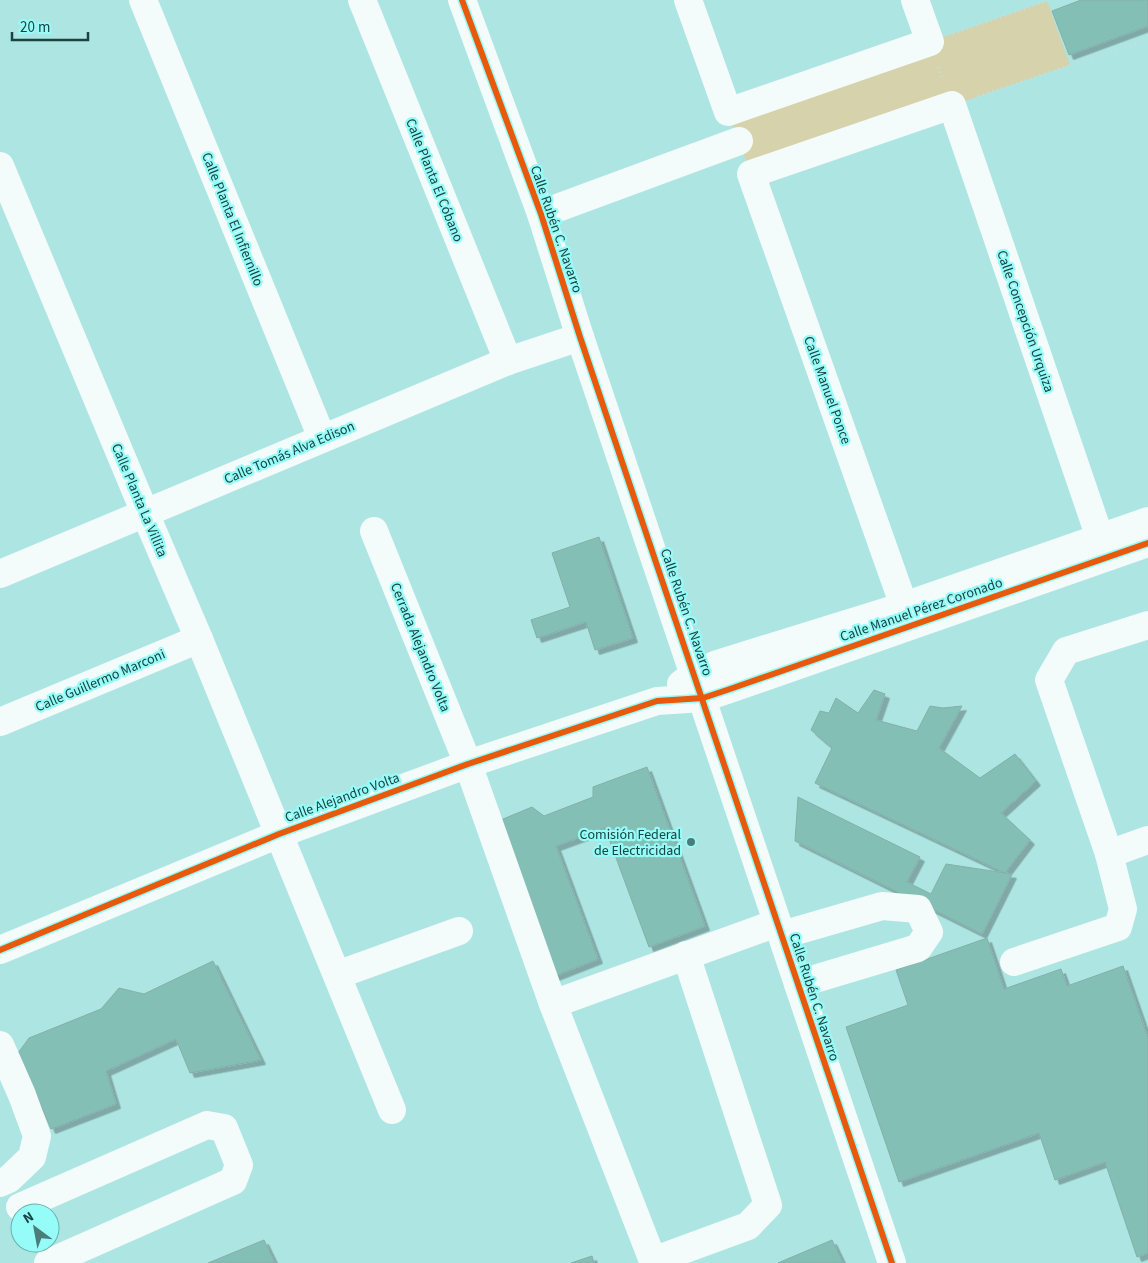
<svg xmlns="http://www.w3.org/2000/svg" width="1148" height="1263" font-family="'Source Sans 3',sans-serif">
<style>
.green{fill:#d6d2ab}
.building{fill:#84bfb6;stroke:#84afa8;filter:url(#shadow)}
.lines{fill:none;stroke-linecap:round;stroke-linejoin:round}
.path{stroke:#cbdddc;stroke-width:3;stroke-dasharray:1 4;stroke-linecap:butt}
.minor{stroke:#f3fbfb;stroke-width:28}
.cycleway-casing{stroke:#96fcf8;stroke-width:9}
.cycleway{stroke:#e8590c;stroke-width:6}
.poi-dot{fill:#4c7c7a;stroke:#96fcf8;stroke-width:2}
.labels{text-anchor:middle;stroke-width:4.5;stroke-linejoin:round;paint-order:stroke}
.street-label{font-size:14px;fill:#184442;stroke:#96fcf8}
.poi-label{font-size:14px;fill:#184442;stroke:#96fcf8;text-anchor:end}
</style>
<defs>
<filter id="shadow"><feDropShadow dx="4.5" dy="4.5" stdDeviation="0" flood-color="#0004"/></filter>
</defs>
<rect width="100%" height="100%" fill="#ade5e2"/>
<path class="green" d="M1047 1 1070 65 751 174 728 112Z"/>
<g class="building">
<path d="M1081 0H1148V26L1069 55 1052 11Z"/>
<path d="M599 537 633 638 595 650 586 622 537 638 531 620 570 607 552 553Z"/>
<path d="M874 690 885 694 876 720 917 731 930 706 943 708 962 706 939 748 980 778 1015 754 1036 781 1001 813 1030 840 1005 873 815 783 832 748 811 730 820 711 829 713 836 698 858 713Z"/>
<path d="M647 767 705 926 649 947 605 828 556 846 598 959 552 977 496 822 532 807 544 816 593 797V787Z"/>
<path d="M798 797 920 857 907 882 931 894 946 864 1012 874 982 934 795 841Z"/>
<path d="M987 938 1004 989 1061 969 1067 986 1123 966 1148 1038V1253L1137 1257 1105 1162 1055 1180 1039 1133 899 1182 846 1027 908 1005 896 970Z"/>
<path d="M213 961 261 1060 190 1073 176 1039 106 1071 116 1104 51 1129 18 1053 29 1038 101 1009 119 988 144 994Z"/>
<path d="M264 1240 275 1263H208Z"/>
<path d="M832 1240 843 1263H778Z"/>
<path d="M592 1256 594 1263H571Z"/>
</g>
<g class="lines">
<g class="path">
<path d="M953 34 1050 0"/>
<path d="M938 67 943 80"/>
<path d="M978 96 1148 39"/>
</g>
<g class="minor">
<path d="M143 0 322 438"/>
<path d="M362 0 508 361"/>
<path d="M462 0 541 214 580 337 892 1263"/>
<path d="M688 0 728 112 930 42 915 0"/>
<path d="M0 166 145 513 199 639 392 1110"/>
<path d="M541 214 739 141"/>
<path d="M374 531 468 764 553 1004 653 1261V1263"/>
<path d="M0 574 508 361 580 337"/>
<path d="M904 606 751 174 952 105 1100 538"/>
<path d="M1148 625 1066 651 1049 680 1109 854 1148 840"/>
<path d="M681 684 694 674 717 664 904 606 1148 521"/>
<path d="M0 722 199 639"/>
<path d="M782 935 882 906 918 909 929 932 918 948 798 984"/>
<path d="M0 950 279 834 468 764 657 701 703 698 730 689 1148 543"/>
<path d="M1014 962 1118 927 1123 909 1109 854"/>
<path d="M337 975 459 931"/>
<path d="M553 1004 777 923"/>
<path d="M0 1045 22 1095 37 1136 32 1157 9 1179 0 1183"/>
<path d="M20 1207 207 1125 224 1128 239 1165 233 1181 48 1263"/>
<path d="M653 1261 748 1226 768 1205 686 955"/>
</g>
<g class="cycleway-casing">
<g id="cycleway">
<path d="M462 0 541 214 580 337 892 1263"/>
<path d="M0 950 279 834 468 764 657 701 703 698 730 689 1148 543"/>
</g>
</g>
<use href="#cycleway" class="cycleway"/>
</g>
<circle class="poi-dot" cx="691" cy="842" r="5"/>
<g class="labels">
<g class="street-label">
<text transform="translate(435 180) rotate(68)" y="5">Calle Planta El Cóbano</text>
<text transform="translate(233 219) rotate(68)" y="5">Calle Planta El Infiernillo</text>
<text transform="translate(557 229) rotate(71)" y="5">Calle Rubén C. Navarro</text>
<text transform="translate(1026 321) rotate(71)" y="5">Calle Concepción Urquiza</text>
<text transform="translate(828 390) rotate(70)" y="5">Calle Manuel Ponce</text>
<text transform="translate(289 452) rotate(-23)" y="5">Calle Tomás Alva Edison</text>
<text transform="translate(140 500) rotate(67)" y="5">Calle Planta La Villita</text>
<text transform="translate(921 609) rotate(-19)" y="5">Calle Manuel Pérez Coronado</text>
<text transform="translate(687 612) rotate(71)" y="5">Calle Rubén C. Navarro</text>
<text transform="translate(421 647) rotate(68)" y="5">Cerrada Alejandro Volta</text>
<text transform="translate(100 680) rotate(-23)" y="5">Calle Guillermo Marconi</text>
<text transform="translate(342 797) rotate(-20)" y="5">Calle Alejandro Volta</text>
<text transform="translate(815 997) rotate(72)" y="5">Calle Rubén C. Navarro</text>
</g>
<g class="poi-label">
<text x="681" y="839">Comisión Federal<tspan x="681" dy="16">de Electricidad</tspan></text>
</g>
</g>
<g transform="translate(35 1228) rotate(328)"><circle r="24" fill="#96fcf8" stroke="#64b2af"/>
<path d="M0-4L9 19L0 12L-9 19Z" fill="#4c7c7a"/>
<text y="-8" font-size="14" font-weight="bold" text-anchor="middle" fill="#184442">N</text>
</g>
<path d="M12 32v8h76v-8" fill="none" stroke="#184442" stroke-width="2.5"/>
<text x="20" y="32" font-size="15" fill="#184442" stroke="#96fcf8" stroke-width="4" paint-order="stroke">20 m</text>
</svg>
